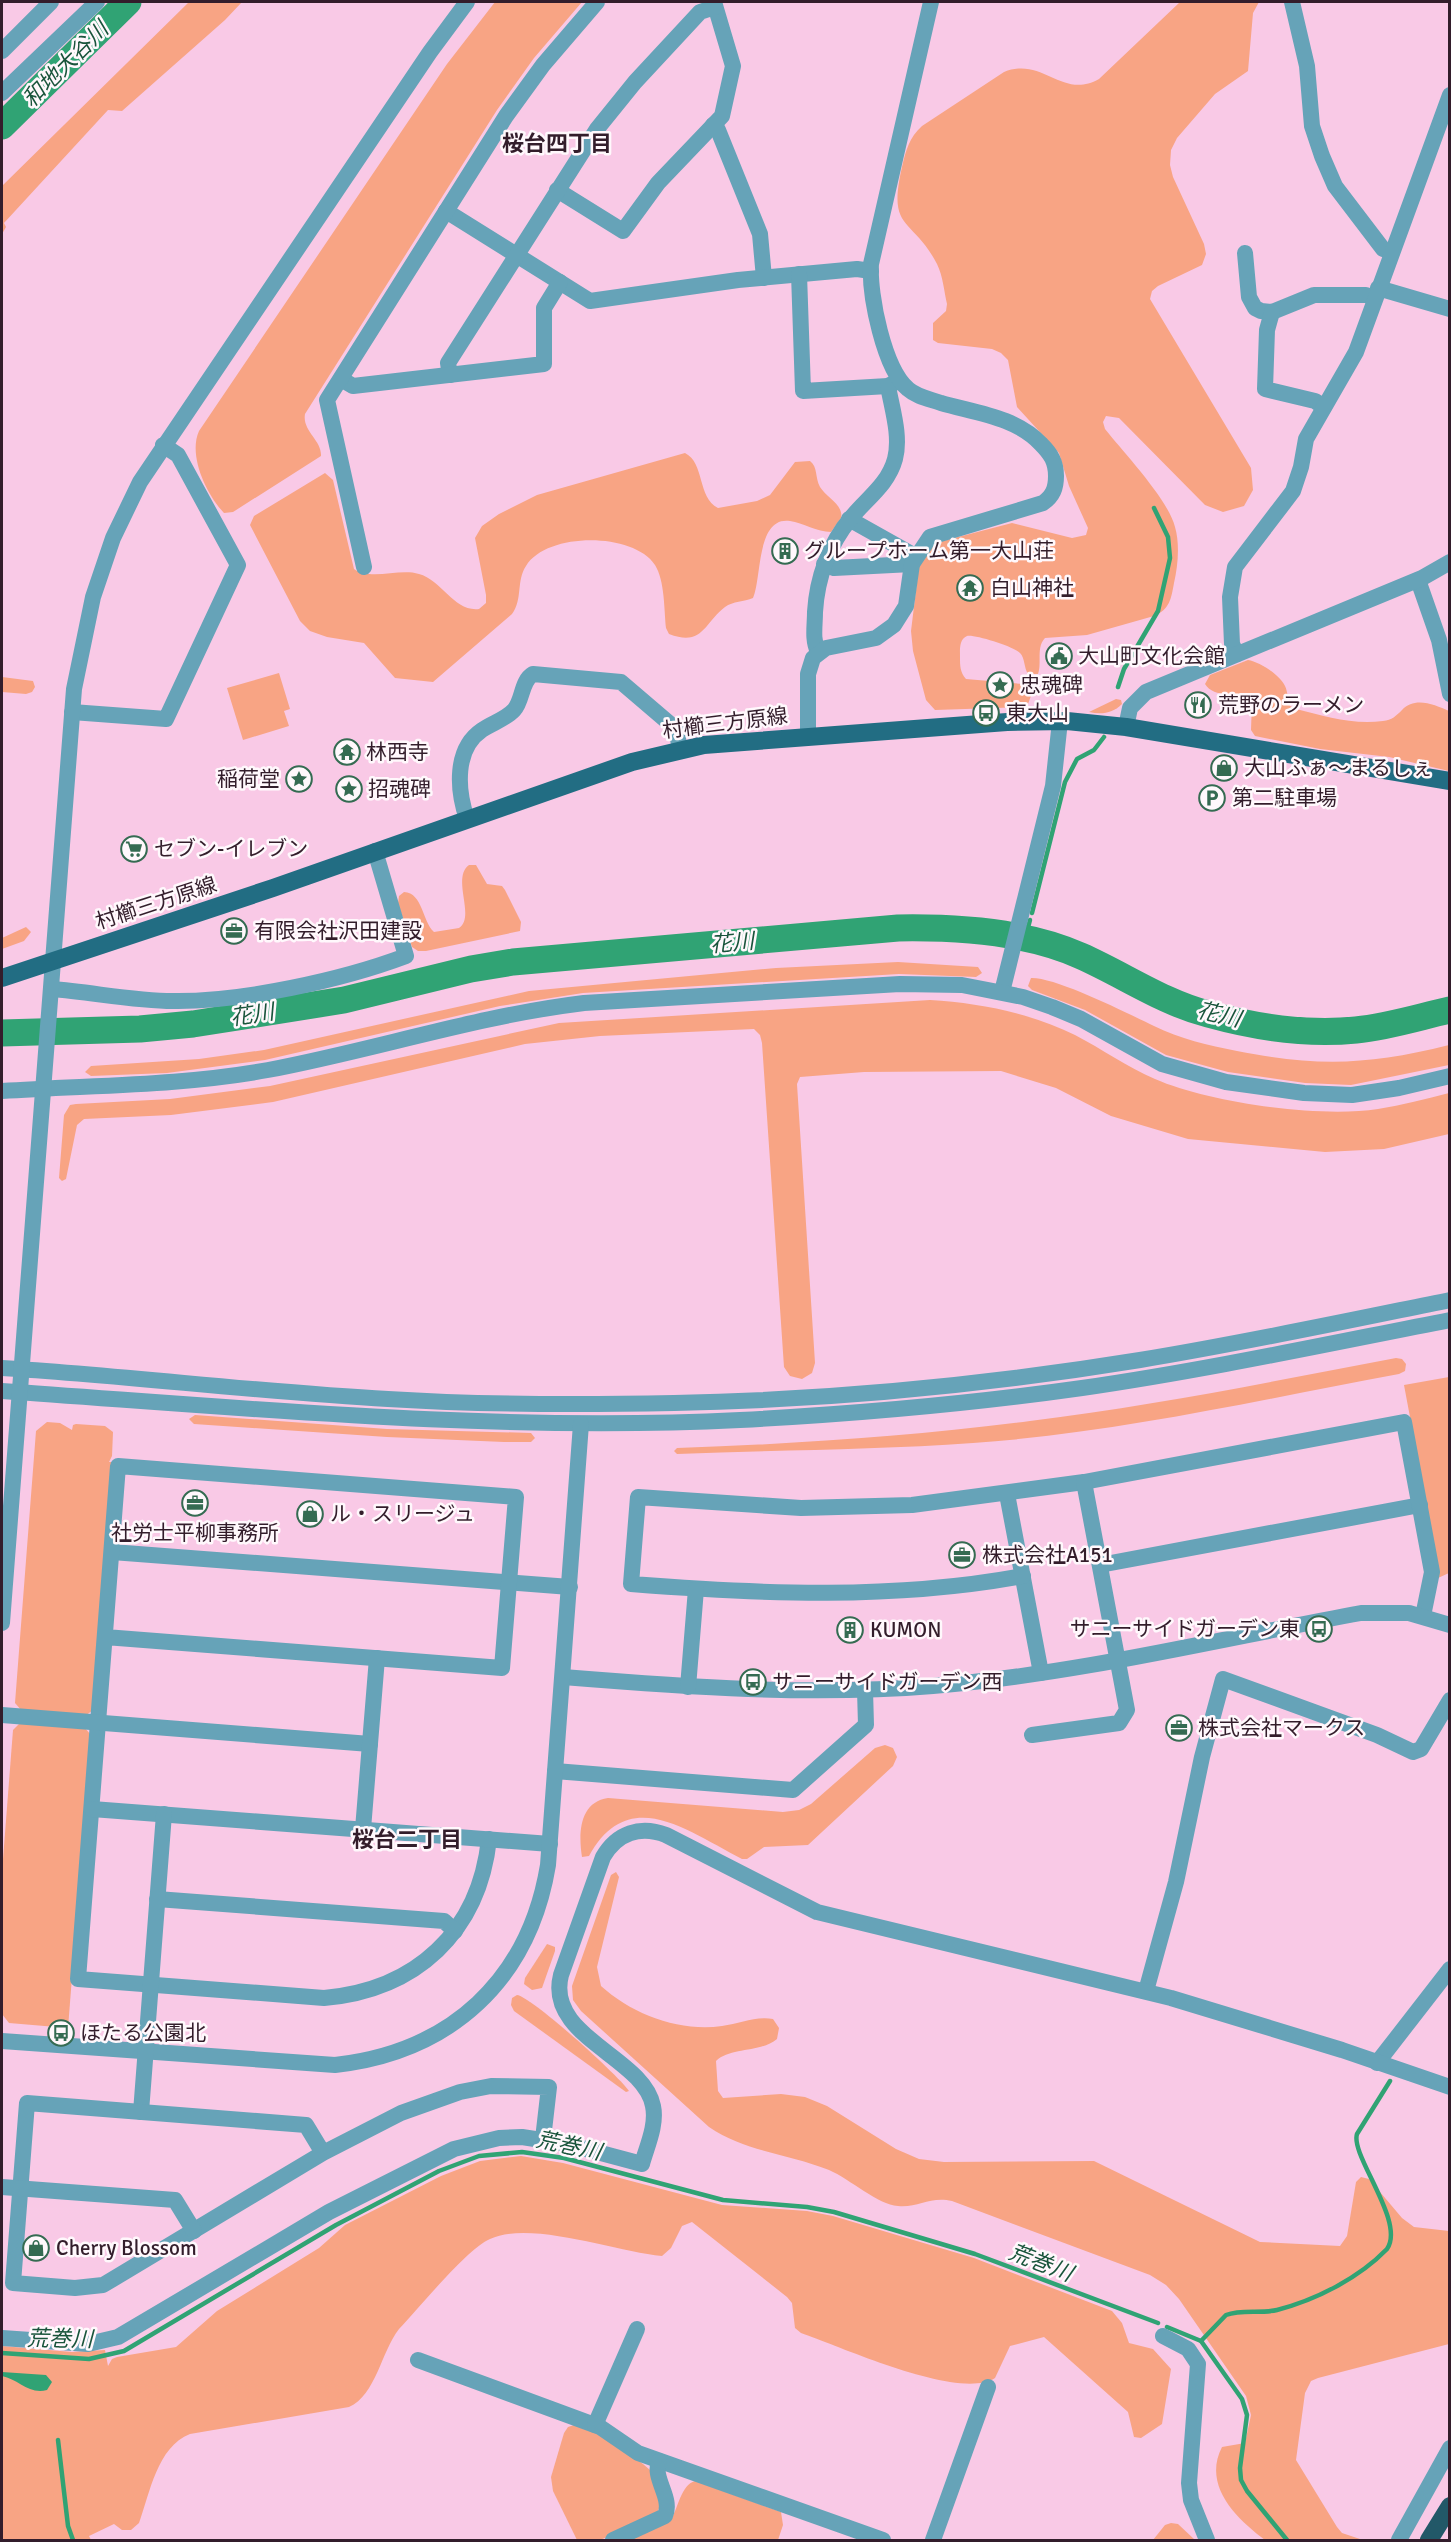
<svg xmlns="http://www.w3.org/2000/svg" width="1451" height="2542" font-family="Signika,'Noto Sans JP',sans-serif">
<style>
.green{fill:#f8a484}
.water{fill:#30a374}
.lines{fill:none;stroke-linecap:round;stroke-linejoin:round}
.stream{stroke:#30a374;stroke-width:4.5}
.river{stroke:#30a374;stroke-width:27}
.minor{stroke:#66a3b8;stroke-width:16}
.major{stroke:#226d83;stroke-width:18}
.highway{stroke:#225868;stroke-width:18}
.labels{text-anchor:middle;stroke-width:5;stroke-linejoin:round;paint-order:stroke}
.poi-label{font-size:21px;fill:#331d2b;stroke:#fff8fc;text-anchor:start}
.street-label{font-size:21px;fill:#331d2b;stroke:#fff8fc}
.water-label{font-size:22px;font-style:italic;fill:#19543b;stroke:#fff8fc}
.neighbourhood-label{font-size:22px;font-weight:bold;fill:#331d2b;stroke:#fff8fc}
</style>
<rect width="100%" height="100%" fill="#f9c9e6"/>
<g class="green">
<path d="M189 2H242L225 20 122 111 108 110 4 223 6 227 2 234V186Z"/>
<path d="M495 2H582L534 58 497 110 305 414C302 431 322 440 321 456L233 512 224 513C206 494 188 455 199 431L447 64Z"/>
<path d="M1180 2H1259L1253 13 1248 71 1215 94 1177 138 1171 150 1170 165 1173 177 1204 244 1206 254 1202 265 1158 286 1152 291 1150 299 1251 468 1253 490 1244 506 1223 512 1205 505 1119 418 1106 416 1103 422 1105 429C1124 453 1168 499 1175 527 1180 544 1178 566 1174 583 1171 599 1170 609 1154 616L1087 635 1045 638C1036 647 1042 663 1038 674H1028C1024 668 1025 658 1020 653 1015 647 974 634 967 636 959 639 960 650 960 657 960 666 960 672 966 679L1023 684 1029 686 1032 693 1028 704 1023 707 935 710 926 700 913 651 911 631 919 566 935 543 1012 523 1072 538 1086 535 1088 528 1069 486 1059 453 1017 407 1008 360 1001 353 992 349 938 343 933 340V323L946 311 947 304C944 291 943 276 937 264 912 216 887 232 902 167 906 150 909 138 922 126L1004 72C1043 56 1062 100 1099 79Z"/>
<path d="M685 453C705 463 697 497 718 508L757 501 770 495 795 462 810 461C818 467 815 478 820 487 826 497 844 505 841 518L831 532C817 532 803 523 790 521 756 516 762 578 753 598 744 602 733 601 725 607 704 623 703 647 669 634L666 628C664 610 665 581 655 565 633 532 547 532 526 566 516 581 523 599 512 614L433 682 395 678 364 643 327 637 310 631 300 621 250 525 254 516 325 473 333 480 354 569C371 581 399 568 419 574 442 580 454 612 479 609L486 603V595L475 538 482 526 499 514 537 495Z"/>
<path d="M1248 660C1260 662 1280 675 1285 686 1288 692 1287 699 1290 706L1296 709C1325 716 1352 725 1383 721 1392 720 1396 716 1402 710 1415 696 1435 705 1449 711V771L1389 757 1320 749 1255 736 1251 730 1252 701C1239 692 1214 699 1205 684L1210 675Z"/>
<path d="M279 673 290 709 284 711 289 726 243 740 227 688Z"/>
<path d="M2 677 33 681 35 687 32 692 26 694 2 692Z"/>
<path d="M1116 699 1121 700 1122 704C1113 713 1102 715 1089 712Z"/>
<path d="M469 865H476L487 884 502 886 505 890 521 922 520 931 426 951H418L412 947 398 903 399 896 404 892C423 893 422 921 434 932L459 928C476 917 451 878 469 865Z"/>
<path d="M26 927 31 932 24 941 2 949V938Z"/>
<path d="M898 962 978 967 982 973 976 977 899 974 583 993 500 1006 265 1060 167 1073 91 1076 85 1072 91 1066 199 1059 264 1050 529 991 776 968Z"/>
<path d="M1031 978C1056 977 1129 1014 1154 1026 1180 1039 1208 1045 1237 1051 1319 1067 1369 1065 1449 1045V1065L1351 1085 1305 1083 1228 1072 1166 1055 1085 1010 1032 990 1028 986Z"/>
<path d="M930 1000C980 1003 1030 1013 1075 1035 1102 1049 1127 1067 1155 1079 1210 1103 1319 1118 1378 1109 1402 1105 1426 1099 1449 1093V1134L1384 1149 1325 1152 1188 1139 1111 1116 1056 1088 1001 1071 864 1072 800 1077 797 1084 815 1363 812 1373 802 1379 790 1376 784 1367 762 1043 760 1035 754 1029 600 1036 525 1044 273 1102 171 1115 84 1119 77 1125 66 1179 62 1181 59 1178 64 1115 70 1105 76 1104 170 1099 270 1086 559 1023Z"/>
<path d="M1396 1358 1402 1359 1406 1364 1405 1371 1399 1374C1259 1400 1116 1433 973 1443 875 1450 776 1450 677 1454L674 1451 677 1448C795 1444 913 1436 1030 1421 1153 1406 1275 1381 1396 1358Z"/>
<path d="M1449 1377V1573L1438 1578 1439 1572 1404 1385Z"/>
<path d="M195 1415 387 1429 531 1433 535 1438 531 1442H504L387 1437 194 1424 189 1419Z"/>
<path d="M47 1422 60 1423 72 1430 73 1425 76 1424 105 1426 113 1432 112 1456 109 1462H112L93 1710 85 1716 22 1711 15 1703 36 1431Z"/>
<path d="M21 1722 84 1727 91 1735 68 2028 9 2023 2 2014V1872L13 1730Z"/>
<path d="M885 1745 893 1748 897 1757 893 1766 808 1845 764 1847 747 1859H742C689 1832 629 1783 589 1856L582 1857C578 1832 580 1802 608 1798L783 1812 799 1810 811 1804 875 1748Z"/>
<path d="M616 1872 619 1877 597 1967 601 1986C633 2015 680 2032 722 2026 740 2024 755 2016 773 2019L779 2028 777 2039C760 2053 731 2047 716 2061L718 2091 723 2098 781 2094 805 2097 827 2106 896 2149 919 2159 944 2162 1094 2161 1260 2242 1340 2246 1347 2236 1356 2182 1361 2177 1369 2179 1402 2218 1414 2227 1449 2231V2344L1318 2378 1311 2381 1305 2393 1296 2460 1337 2527 1342 2533 1363 2540H1265C1237 2519 1202 2486 1222 2447L1245 2443 1251 2415 1246 2396 1179 2299 1166 2285 1150 2275 952 2201C930 2196 918 2208 898 2206 878 2205 850 2179 829 2170 789 2154 746 2152 709 2127L581 2011 573 2000 572 1986 611 1875Z"/>
<path d="M547 1944 555 1947V1951L542 1988 532 1990 524 1984 525 1978Z"/>
<path d="M517 1995C532 1997 618 2075 629 2091L626 2092 514 2011 511 2005 512 1998Z"/>
<path d="M521 2156 563 2163 722 2205 807 2211 833 2216 974 2258 1112 2311 1122 2323 1129 2343 1153 2349 1171 2369 1162 2424 1141 2438 1134 2437 1128 2412 1044 2337 1010 2346 995 2378C959 2401 842 2347 801 2333L795 2328 792 2303 787 2297 692 2222 682 2226 671 2248 662 2256C616 2252 531 2220 490 2239 467 2249 419 2308 399 2329 381 2352 376 2395 349 2407L190 2434C157 2447 150 2493 139 2523L131 2530H122L114 2524 89 2536 91 2540H2V2346L72 2352 105 2350 108 2366 112 2359 117 2357 176 2347 217 2311 319 2248 345 2225 441 2176 480 2161Z"/>
<path d="M574 2425 606 2437 643 2464 650 2470 661 2503 656 2516 600 2540H577L553 2491 551 2477 564 2433 568 2427Z"/>
<path d="M695 2481 781 2512 783 2525 778 2540H628L671 2520C678 2508 681 2485 695 2481Z"/>
<path d="M1171 2523 1178 2524 1195 2540H1153L1165 2525Z"/>
</g>
<path class="water" d="M2 2372 46 2375 52 2382 47 2390C29 2395 18 2379 2 2376Z"/>
<g class="lines">
<g class="stream">
<path d="M1118 687 1124 669 1158 611 1170 558 1168 537 1154 508"/>
<path d="M1032 913 1065 782 1077 759 1094 750 1104 737"/>
<path d="M1025 939 1030 920"/>
<path d="M1167 2327 1201 2341 1242 2399 1247 2415 1240 2468 1241 2480 1247 2491 1287 2540"/>
<path d="M1201 2341 1226 2315C1242 2309 1260 2314 1277 2310 1316 2300 1359 2278 1387 2249 1406 2222 1350 2155 1357 2134L1390 2081"/>
<path d="M2 2353 89 2359 124 2351 336 2225 439 2171 479 2156 522 2152 564 2158 723 2200 807 2207 834 2212 975 2254 1158 2323"/>
<path d="M58 2440 68 2526 73 2540"/>
</g>
<g class="river">
<path d="M2 126 128 2"/>
<path d="M2 1033 140 1029 193 1024 344 1000 471 969 513 962 898 928C955 927 1028 932 1081 956 1124 975 1162 1002 1208 1014 1255 1027 1308 1035 1356 1030 1388 1027 1419 1017 1450 1010"/>
</g>
<g class="minor">
<path d="M1292 2 1307 66 1312 126 1322 156 1335 186 1383 249 1392 252"/>
<path d="M2 51 51 2"/>
<path d="M2 93 97 2"/>
<path d="M713 125 718 130 760 234 764 278"/>
<path d="M557 190 623 231 658 183 722 116 733 66 714 2"/>
<path d="M446 211 590 301 738 280 857 269 871 271"/>
<path d="M1245 253 1249 297 1255 308 1261 311 1272 312 1314 295H1366L1375 298"/>
<path d="M799 274 803 391 888 386 896 382"/>
<path d="M1378 288 1450 309"/>
<path d="M1272 312 1267 330 1265 389 1315 401 1324 407"/>
<path d="M450 375 448 363 597 129 635 82 700 12 715 7"/>
<path d="M341 379 353 386 544 364V308L560 282"/>
<path d="M849 519 915 556"/>
<path d="M824 564 834 568 912 564"/>
<path d="M364 567 327 400 506 116 543 65 597 2"/>
<path d="M1418 580 1439 640 1450 694"/>
<path d="M818 652C812 639 815 626 815 612 817 578 829 544 851 518 866 499 888 485 895 459 901 436 892 409 888 386"/>
<path d="M1237 654 1232 644 1230 597 1235 567 1293 491 1301 467 1306 439 1356 352 1450 95"/>
<path d="M72 712 166 719 238 565 178 455 163 445"/>
<path d="M1126 727 1130 708 1146 692 1422 578 1450 562"/>
<path d="M808 736V674L813 658 826 648 876 638 894 625 906 606 912 564 930 537 1043 503C1053 496 1056 488 1056 476 1056 462 1051 454 1041 444 1016 417 976 413 941 403 930 399 917 397 908 389 884 369 869 295 871 264L931 2"/>
<path d="M467 819C457 790 454 749 482 730 492 723 506 719 514 710 523 700 521 681 533 674L621 682 676 729 680 749"/>
<path d="M51 989C92 992 133 1001 173 1001 242 1002 342 980 406 956L375 851"/>
<path d="M1002 992 1053 786 1060 721"/>
<path d="M2 1091C91 1085 180 1086 268 1070 374 1050 477 1016 584 1003L900 984 962 985 1023 997 1052 1007 1081 1019 1162 1064 1226 1082 1304 1093 1352 1095 1399 1088 1450 1076"/>
<path d="M2 1368C131 1376 259 1392 388 1399 483 1405 579 1405 674 1403 830 1400 986 1385 1140 1360 1244 1343 1347 1321 1450 1300"/>
<path d="M2 1391C247 1408 493 1432 740 1420 854 1414 969 1404 1082 1388 1206 1370 1327 1344 1450 1320"/>
<path d="M1007 1494 1041 1673"/>
<path d="M112 1552 570 1587"/>
<path d="M1100 1565 1420 1505"/>
<path d="M1023 1576C894 1600 761 1594 631 1584L638 1497 801 1508 912 1505 1084 1482 1404 1422 1432 1572 1423 1616"/>
<path d="M2 1623 74 689 93 597 113 538 140 482 430 52 467 2"/>
<path d="M105 1637 502 1668 516 1497 118 1466 78 1979 324 1998C416 1990 479 1932 489 1839"/>
<path d="M563 1677C687 1687 809 1696 933 1686 1077 1674 1220 1639 1361 1613H1409L1450 1625"/>
<path d="M688 1687 696 1589"/>
<path d="M2 1715 370 1744"/>
<path d="M1032 1735 1119 1723 1127 1710 1084 1482"/>
<path d="M555 1771 793 1790 866 1725 865 1690"/>
<path d="M92 1809 550 1844"/>
<path d="M363 1829 377 1658"/>
<path d="M157 1899 444 1921 455 1931"/>
<path d="M1146 1991 1176 1882 1202 1757 1223 1679 1377 1735 1413 1752 1421 1749 1450 1700"/>
<path d="M2 2041 335 2065C451 2052 529 1980 548 1865L581 1424"/>
<path d="M1377 2063 1450 1969"/>
<path d="M141 2112 164 1814"/>
<path d="M323 2153 306 2125 27 2103 13 2283 75 2288 103 2285 323 2153 401 2113 460 2092 491 2086 549 2087 543 2139"/>
<path d="M2 2187 175 2200 194 2231"/>
<path d="M1163 2336 1188 2349 1198 2364 1189 2483 1191 2500 1207 2540"/>
<path d="M2 2338 88 2344 118 2337 329 2212 454 2149 499 2138 522 2137 567 2144 642 2164C647 2146 657 2125 653 2106 644 2057 545 2037 561 1975L603 1857C617 1833 640 1825 666 1835L817 1912 1171 1998 1342 2050 1450 2087"/>
<path d="M418 2360 600 2427 638 2453 883 2540"/>
<path d="M595 2425 637 2329"/>
<path d="M613 2540 665 2516C673 2497 652 2479 659 2461"/>
<path d="M933 2540 988 2387"/>
<path d="M1399 2540 1450 2448"/>
</g>
<path class="major" d="M2 978 273 888 632 762 704 745 1007 722 1067 721 1126 727 1450 781"/>
<path class="highway" d="M1429 2540 1450 2506"/>
</g>
<defs>
<g id="building-ring" transform="scale(1.35)"><circle r="9.5" fill="#fff8fc" stroke="#356b52" stroke-width="1.5"/><path d="M-4-6H4V6H1V3H-1V6H-4ZM-2.5-4.3h1.7v1.8h-1.7ZM.8-4.3h1.7v1.8H.8ZM-2.5-1h1.7V.8h-1.7ZM.8-1h1.7V.8H.8Z" fill="#356b52"/></g>
<g id="temple-ring" transform="scale(1.35)"><circle r="9.5" fill="#fff8fc" stroke="#356b52" stroke-width="1.5"/><path d="M0-6L5-2H3V0L6.5 2.5H4V6H1.5V3h-3V6H-4V2.5H-6.5L-3 0V-2H-5Z" fill="#356b52"/></g>
<g id="civic-ring" transform="scale(1.35)"><circle r="9.5" fill="#fff8fc" stroke="#356b52" stroke-width="1.5"/><path d="M-.6-6.5H3V-4.5H.6V-3L4-1V1h2V6H-6V1h2V-1L-.6-3ZM-1.2 2.5V6h2.4V2.5Z" fill="#356b52"/></g>
<g id="sight-ring" transform="scale(1.35)"><circle r="9.5" fill="#fff8fc" stroke="#356b52" stroke-width="1.5"/><path d="M0-6L1.8-2.2L6-1.7L2.9 1.2L3.7 5.4L0 3.3L-3.7 5.4L-2.9 1.2L-6-1.7L-1.8-2.2Z" fill="#356b52"/></g>
<g id="restaurant-ring" transform="scale(1.35)"><circle r="9.5" fill="#fff8fc" stroke="#356b52" stroke-width="1.5"/><path d="M-5-6h1v4h1v-4h1v4h1v-4h1v5L-1.5 .5V6h-2V.5L-5-1ZM5-6V6H3V1.5H1.5Q1.5-4 5-6Z" fill="#356b52"/></g>
<g id="bus-ring" transform="scale(1.35)"><circle r="9.5" fill="#fff8fc" stroke="#356b52" stroke-width="1.5"/><path d="M-5-6H5V4H4V6H2V4H-2V6H-4V4H-5ZM-3.5-4V0h7V-4ZM-3.5 1.2v1.5H-2V1.2ZM2 1.2v1.5H3.5V1.2Z" fill="#356b52"/></g>
<g id="shop-ring" transform="scale(1.35)"><circle r="9.5" fill="#fff8fc" stroke="#356b52" stroke-width="1.5"/><path d="M-5-2.5h2.3a2.7 3.5 0 0 1 5.4 0H5L5.5 6h-11ZM-1.5-2.5h3a1.5 2.3 0 0 0-3 0Z" fill="#356b52"/></g>
<g id="parking-ring" transform="scale(1.35)"><circle r="9.5" fill="#fff8fc" stroke="#356b52" stroke-width="1.5"/><path d="M-3.5-5.5H1a3.5 3.5 0 0 1 0 7H-1V5.5H-3.5ZM-1-3.4V-.6H.8a1.4 1.4 0 0 0 0-2.8Z" fill="#356b52"/></g>
<g id="supermarket-ring" transform="scale(1.35)"><circle r="9.5" fill="#fff8fc" stroke="#356b52" stroke-width="1.5"/><path d="M-6-5.5h2.5l.6 2H6L4.5 2H-2.5L-4.4-4H-6ZM-1.5 3.2a1.3 1.3 0 1 0 .1 0ZM3 3.2a1.3 1.3 0 1 0 .1 0Z" fill="#356b52"/></g>
<g id="office-ring" transform="scale(1.35)"><circle r="9.5" fill="#fff8fc" stroke="#356b52" stroke-width="1.5"/><path d="M-6-3h4V-5.5h4V-3h4V5H-6ZM-1-4.5V-3h2v-1.5ZM-6 0V1H6V0Z" fill="#356b52"/></g>
</defs>
<g fill-rule="evenodd">
<use href="#building-ring" x="785" y="551"/>
<use href="#temple-ring" x="970" y="588"/>
<use href="#civic-ring" x="1059" y="656"/>
<use href="#sight-ring" x="1000" y="685"/>
<use href="#restaurant-ring" x="1198" y="705"/>
<use href="#bus-ring" x="986" y="713"/>
<use href="#temple-ring" x="347" y="752"/>
<use href="#shop-ring" x="1224" y="768"/>
<use href="#sight-ring" x="299" y="779"/>
<use href="#sight-ring" x="349" y="789"/>
<use href="#parking-ring" x="1212" y="798"/>
<use href="#supermarket-ring" x="134" y="849"/>
<use href="#office-ring" x="234" y="931"/>
<use href="#office-ring" x="195" y="1503"/>
<use href="#shop-ring" x="310" y="1514"/>
<use href="#office-ring" x="962" y="1555"/>
<use href="#bus-ring" x="1319" y="1629"/>
<use href="#building-ring" x="850" y="1630"/>
<use href="#bus-ring" x="753" y="1682"/>
<use href="#office-ring" x="1179" y="1728"/>
<use href="#bus-ring" x="61" y="2033"/>
<use href="#shop-ring" x="36" y="2248"/>
</g>
<g class="labels">
<g class="poi-label">
<text x="804" y="558">グループホーム第一大山荘</text>
<text x="990" y="595">白山神社</text>
<text x="1078" y="663">大山町文化会館</text>
<text x="1020" y="692">忠魂碑</text>
<text x="1218" y="712">荒野のラーメン</text>
<text x="1006" y="720">東大山</text>
<text x="366" y="759">林西寺</text>
<text x="1244" y="775">大山ふぁ～まるしぇ</text>
<text x="280" y="786" text-anchor="end">稲荷堂</text>
<text x="368" y="796">招魂碑</text>
<text x="1232" y="805">第二駐車場</text>
<text x="154" y="856">セブン-イレブン</text>
<text x="254" y="938">有限会社沢田建設</text>
<text x="330" y="1521">ル・スリージュ</text>
<text x="195" y="1540" text-anchor="middle">社労士平柳事務所</text>
<text x="982" y="1562">株式会社A151</text>
<text x="1300" y="1636" text-anchor="end">サニーサイドガーデン東</text>
<text x="870" y="1637">KUMON</text>
<text x="772" y="1689">サニーサイドガーデン西</text>
<text x="1198" y="1735">株式会社マークス</text>
<text x="80" y="2040">ほたる公園北</text>
<text x="56" y="2255">Cherry Blossom</text>
</g>
<g class="street-label">
<text transform="translate(725 723) rotate(-7)" y="7">村櫛三方原線</text>
<text transform="translate(156 903) rotate(-18)" y="7">村櫛三方原線</text>
</g>
<g class="water-label">
<text transform="translate(65 64) rotate(-45)" y="8">和地大谷川</text>
<text transform="translate(732 942) rotate(-5)" y="8">花川</text>
<text transform="translate(252 1014) rotate(-9)" y="8">花川</text>
<text transform="translate(1219 1014) rotate(13)" y="8">花川</text>
<text transform="translate(569 2145) rotate(12)" y="8">荒巻川</text>
<text transform="translate(1041 2262) rotate(21)" y="8">荒巻川</text>
<text transform="translate(60 2338) rotate(1)" y="8">荒巻川</text>
</g>
<g class="neighbourhood-label">
<text x="557" y="151">桜台四丁目</text>
<text x="407" y="1847">桜台二丁目</text>
</g>
</g>
<rect width="1451" height="2542" fill="none" stroke="#331d2b" stroke-width="6"/>
</svg>
